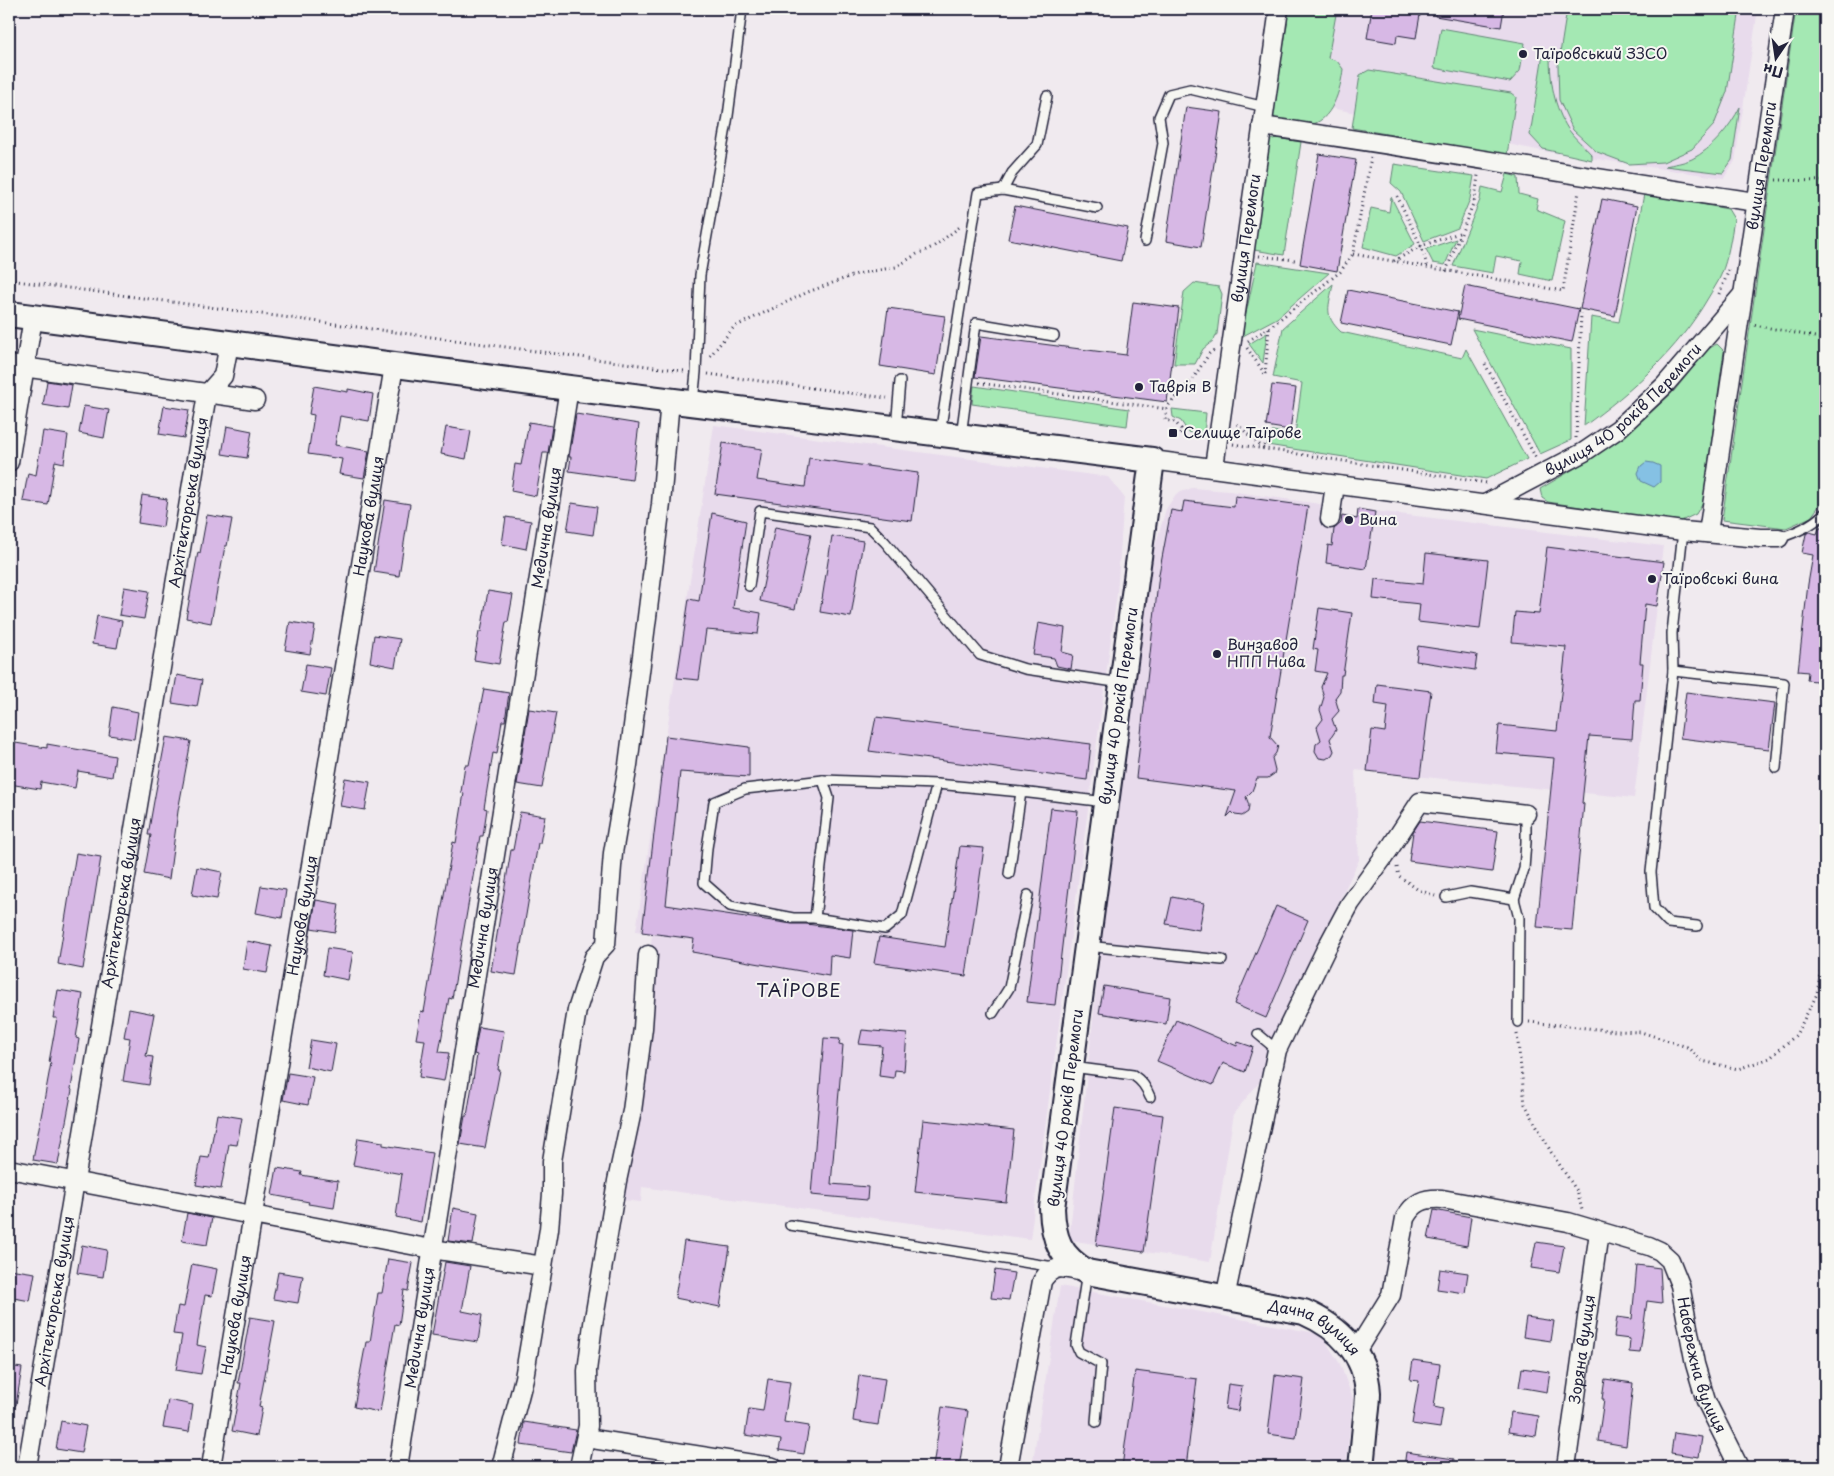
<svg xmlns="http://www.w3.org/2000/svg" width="1834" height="1476" font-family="'Playpen Sans',sans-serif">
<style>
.built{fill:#e8dbec}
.green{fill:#a4e8b3;stroke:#638577}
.water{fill:#85c1e4;stroke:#5d81a0}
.building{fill:#d7b8e5;stroke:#22223b}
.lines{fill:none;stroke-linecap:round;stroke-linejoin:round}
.lane-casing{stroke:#22223b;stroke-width:12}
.street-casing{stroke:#22223b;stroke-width:21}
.secondary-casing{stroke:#22223b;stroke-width:28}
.path{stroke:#22223b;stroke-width:3;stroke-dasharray:1 4;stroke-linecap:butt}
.lane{stroke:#f6f6f2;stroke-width:9}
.street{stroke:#f6f6f2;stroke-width:18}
.secondary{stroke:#f6f6f2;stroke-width:24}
.poi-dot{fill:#22223b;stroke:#f6f6f2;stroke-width:2}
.labels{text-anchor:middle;stroke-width:4;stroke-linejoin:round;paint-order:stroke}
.poi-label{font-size:15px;fill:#22223b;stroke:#f6f6f2;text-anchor:start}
.street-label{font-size:15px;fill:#22223b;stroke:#f6f6f2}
.quarter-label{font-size:18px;letter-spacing:1px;fill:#22223b;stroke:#f6f6f2}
</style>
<rect width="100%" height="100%" fill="#f0eaef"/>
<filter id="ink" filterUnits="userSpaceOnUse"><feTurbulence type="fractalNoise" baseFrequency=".02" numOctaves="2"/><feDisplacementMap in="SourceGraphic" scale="10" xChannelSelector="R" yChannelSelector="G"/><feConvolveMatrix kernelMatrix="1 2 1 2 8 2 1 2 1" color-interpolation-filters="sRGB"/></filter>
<g filter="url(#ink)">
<g class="built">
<path d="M1301 9H1758L1735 161 1724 178 1542 151 1287 99Z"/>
<path d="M714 425 1108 477 1124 497 1117 594 1030 1239 642 1187 641 1202 622 1200 652 934 636 931Z"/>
<path d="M1192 488 1229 491 1320 504 1335 522H1341L1342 516 1357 518 1358 509 1663 546 1661 562H1664L1657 606 1634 798 1355 770 1359 860 1272 1041 1262 1079 1234 1113 1210 1262 1069 1240 1104 918 1101 902 1145 581 1166 509 1176 494Z"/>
<path d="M1060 1286 1321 1334 1340 1364 1353 1399 1346 1467H1032Z"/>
</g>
<g class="green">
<path d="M1289 9H1337L1328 58 1337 61 1343 69C1341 88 1332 124 1307 125 1303 125 1298 123 1295 123 1286 122 1279 122 1273 116Z"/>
<path d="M1567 9H1740L1727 92 1714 125 1692 149 1663 162 1629 164 1597 152 1573 130 1559 100 1558 66Z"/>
<path d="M1796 9H1825V498L1811 517 1786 528 1722 520Z"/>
<path d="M1441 28 1525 43 1520 71 1510 82 1434 68Z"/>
<path d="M1543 54 1550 55C1550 81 1554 107 1568 129 1575 139 1585 147 1592 155V160L1543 149 1530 135Z"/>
<path d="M1369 70 1511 93 1516 97 1507 155 1352 128 1360 75Z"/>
<path d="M1740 107 1732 160 1723 173 1665 166C1673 164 1684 163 1692 159 1712 149 1730 127 1740 107Z"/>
<path d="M1276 138 1301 142 1284 255 1254 250 1268 141Z"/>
<path d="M1394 164 1474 176 1470 199 1458 228 1424 241 1401 192 1391 183Z"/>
<path d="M1507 174 1518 177 1519 194 1538 199 1536 209 1565 221 1552 281 1520 274 1522 261 1496 256 1493 273 1453 266 1480 200 1482 187 1502 192Z"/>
<path d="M1644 194 1728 209 1734 219C1731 238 1728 258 1721 275 1718 283 1712 291 1708 298 1678 350 1632 391 1584 426L1591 317 1619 322Z"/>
<path d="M1391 197 1415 244 1396 256 1363 247 1371 208 1389 212Z"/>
<path d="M1456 239 1445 265 1433 263 1426 249Z"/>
<path d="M1257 262 1329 273 1277 318 1241 337Z"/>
<path d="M1194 283 1219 287 1222 294 1217 334 1214 340 1203 349 1195 364H1174L1184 292Z"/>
<path d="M1333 284C1329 307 1323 315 1341 332L1462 358 1466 349 1527 459 1486 479 1267 445 1273 431 1295 434 1302 383 1273 377 1283 328Z"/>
<path d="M1472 329 1571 349V440L1540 454Z"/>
<path d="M1267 333 1263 363 1249 344Z"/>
<path d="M1717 344 1724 351 1703 502 1696 514 1679 522 1548 502 1542 498 1540 489 1589 460 1646 417 1674 391 1708 349Z"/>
<path d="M974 386 1129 409 1127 426 972 404Z"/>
<path d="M1172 409 1206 413 1204 435 1188 432 1181 421 1173 417Z"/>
</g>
<path class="water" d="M1646 462 1653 463 1660 466V482L1654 487 1641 481 1638 473 1641 466Z"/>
<g class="building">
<path d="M1372 9H1421L1416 38 1397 35 1396 43 1367 38Z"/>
<path d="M1435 9H1504L1501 27 1435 16Z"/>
<path d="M1186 107 1222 112 1201 247 1166 241Z"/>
<path d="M1319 154 1356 160 1337 271 1300 264Z"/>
<path d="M1602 199 1637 206 1615 316 1580 309Z"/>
<path d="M1015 206 1128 228 1121 261 1008 239Z"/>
<path d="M1465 286 1579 309 1572 342 1458 319Z"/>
<path d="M1348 290 1458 312 1451 345 1341 323Z"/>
<path d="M1133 302 1179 308 1167 402 975 377 981 336 1126 355Z"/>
<path d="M888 308 945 316 936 375 880 366Z"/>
<path d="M47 381 72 385 68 409 43 405Z"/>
<path d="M1272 385 1296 388 1290 430 1266 426Z"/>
<path d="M314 386 348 392V389L373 394 369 421 340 416 335 445 369 451 364 478 339 474 342 459 308 454 314 415 309 414Z"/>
<path d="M84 406 109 410 104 438 79 433Z"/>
<path d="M164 406 189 410 184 438 159 434Z"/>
<path d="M576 414 639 424 632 480 569 471 571 457H569Z"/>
<path d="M529 422 552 426 548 453H543L536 496 511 491 515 464 521 465Z"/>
<path d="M227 426 252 431 247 458 222 454Z"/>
<path d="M446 427 471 431 466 459 441 454Z"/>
<path d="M43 431 68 435 64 463 55 461 48 505 23 501 28 473 36 475Z"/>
<path d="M723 443 762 449 757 480 805 487 809 458 918 473 912 521 715 494Z"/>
<path d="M142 495 167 499 163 527 138 523Z"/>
<path d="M1235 496 1308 506 1270 737 1278 746 1276 753 1272 758 1275 770 1274 774 1268 778H1257L1252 791 1246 797 1249 805 1248 812 1242 816 1235 815 1232 812 1227 817 1236 791 1136 778 1159 574 1171 510 1182 512 1184 501 1234 507Z"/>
<path d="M385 500 410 504 399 576 374 572Z"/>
<path d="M572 503 597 507 593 535 567 531Z"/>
<path d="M1358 509 1375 512 1366 569 1326 563 1328 545 1332 546 1334 529 1341 523 1342 516 1357 519Z"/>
<path d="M712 513 746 521 733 608 761 613 758 634 706 630 699 680 677 678 689 599 699 601Z"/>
<path d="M207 515 232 519 227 546H225L211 623 186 618 198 552 200 553Z"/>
<path d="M506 517 531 521 526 549 502 544Z"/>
<path d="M775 527 811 534 795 609 760 601Z"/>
<path d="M1819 528H1825V682L1807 680 1808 672 1798 671 1808 584 1813 555 1802 553 1806 534 1809 532 1817 534Z"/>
<path d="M832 536 863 541 851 617 820 612Z"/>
<path d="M1547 547 1664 562 1657 606 1645 604 1640 663H1643L1640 700H1635L1632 739 1589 736 1582 803 1584 804 1572 930 1537 927 1554 758 1496 753 1499 725 1557 731 1566 647 1512 642 1515 612 1539 614Z"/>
<path d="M1426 553 1488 560 1480 629 1418 622 1420 604 1373 599 1375 579 1423 584Z"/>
<path d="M124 587 149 591 144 619 119 615Z"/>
<path d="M488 591 513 595 508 622H506L499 664 474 660 479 632H481Z"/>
<path d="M1319 608 1352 613 1343 675H1341L1340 691 1335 698 1339 711 1332 719 1336 730 1330 739 1334 751 1332 755 1326 759 1319 758 1315 751 1316 744 1321 740 1317 727 1323 719 1320 710 1324 697 1321 687 1327 673 1315 671 1318 650 1313 649Z"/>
<path d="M97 616 122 621 117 648 92 644Z"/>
<path d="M290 622 315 626 310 654 285 650Z"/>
<path d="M1038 623 1065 628 1062 652 1073 655 1071 669 1057 666 1054 658 1033 655Z"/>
<path d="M374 635 400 639 395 667 370 662Z"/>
<path d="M1418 646 1477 655 1475 670 1416 661Z"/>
<path d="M306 664 331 668 326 696 301 692Z"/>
<path d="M177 675 202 680 197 707 172 703Z"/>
<path d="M1377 684 1431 691 1420 777 1367 771 1372 730 1385 732 1388 706 1375 704Z"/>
<path d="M484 689 509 693 505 721H502L497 754 493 753 484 808 487 809 483 836H480L452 999 449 998 439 1052 449 1053 444 1081 419 1077 425 1040 416 1039 421 1011 424 1012 453 842 456 843 464 793 461 792 465 765H469Z"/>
<path d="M1686 692 1775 703 1769 749 1680 738Z"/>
<path d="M113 707 138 712 134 739 109 735Z"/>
<path d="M529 709 556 713 542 788 517 784Z"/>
<path d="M876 717 1091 744 1087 780 869 751Z"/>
<path d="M666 736 749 747V777L680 772 666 905 792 924H806L853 930 850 958 830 955 829 976 692 952 694 939 642 932Z"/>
<path d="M166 737 191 741 178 811 169 879 144 874 151 835H148L154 801Z"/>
<path d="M9 742 47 748V744L115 756 112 777 78 771 75 788 41 782 40 789 9 784Z"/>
<path d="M345 778 370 782 365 810 340 806Z"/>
<path d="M1051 808 1078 811 1055 1005 1027 1002Z"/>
<path d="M520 812 545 816 540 843H538L516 975 491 971 511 850H513Z"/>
<path d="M1420 821 1498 831 1492 872 1409 861 1413 832Z"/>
<path d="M960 846 984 848 966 976 874 963 879 937 945 947Z"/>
<path d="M76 853 101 857 83 969 58 964Z"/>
<path d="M197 867 222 872 217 899 192 895Z"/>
<path d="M261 886 286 890 282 918 256 913Z"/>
<path d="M1172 897 1204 903 1199 930 1166 924Z"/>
<path d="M316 900 339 904 335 932 311 928Z"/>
<path d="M1276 906 1308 920 1266 1018 1234 1004Z"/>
<path d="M247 941 272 946 267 973 243 969Z"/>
<path d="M327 948 353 952 348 980 323 975Z"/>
<path d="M1104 986 1170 997 1166 1024 1099 1013Z"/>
<path d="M58 990 83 994 76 1038 79 1039 71 1089 72 1090 58 1164 33 1160 51 1063 49 1062 57 1018H53Z"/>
<path d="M129 1009 154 1014 146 1056 153 1057 149 1085 123 1081 130 1038 124 1037Z"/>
<path d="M1176 1020 1237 1046 1238 1042 1253 1047 1245 1072 1223 1063 1213 1085 1157 1061Z"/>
<path d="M479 1027 504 1031 498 1070H500L485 1148 460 1144 465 1116H467L477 1055 474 1054Z"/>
<path d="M862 1030 907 1034 904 1071 895 1070 894 1078 879 1076 882 1046 859 1044Z"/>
<path d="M824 1038 840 1039 839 1044 843 1045 831 1184 868 1187 867 1200 811 1195Z"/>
<path d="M311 1040 336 1044 331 1072 306 1067Z"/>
<path d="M288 1073 313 1077 308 1105 283 1100Z"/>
<path d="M1115 1108 1163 1115 1144 1252 1096 1245Z"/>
<path d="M217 1114 242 1118 237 1145 229 1144 221 1189 196 1185 201 1157 209 1158Z"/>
<path d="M923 1120 1014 1130 1006 1202 915 1192Z"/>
<path d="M358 1138 383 1142V1145L432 1153 421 1222 396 1217 402 1174 353 1165Z"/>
<path d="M277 1168 302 1172 301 1175 338 1181 334 1208 308 1204 309 1202 272 1195Z"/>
<path d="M453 1208 478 1213 473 1244 448 1241Z"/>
<path d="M1434 1210 1471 1217 1467 1246 1428 1239Z"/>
<path d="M187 1213 212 1218 207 1245 182 1241Z"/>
<path d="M684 1241 730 1247 720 1307 675 1298Z"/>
<path d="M1536 1242 1564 1246 1559 1272 1531 1268Z"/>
<path d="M82 1245 107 1250 103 1277 77 1273Z"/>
<path d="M388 1259 413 1263 408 1291 404 1290 399 1325 395 1324 380 1412 354 1407 366 1342H370L378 1293H382Z"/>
<path d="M445 1262 470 1266 462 1311 482 1315 478 1342 432 1335Z"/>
<path d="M192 1264 217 1269 212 1296 205 1295 197 1345 206 1347 201 1374 176 1370 182 1335 173 1334 178 1306 184 1307Z"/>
<path d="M1637 1265 1660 1268 1662 1303 1647 1301 1640 1353 1629 1352 1630 1339 1614 1337 1617 1317 1632 1319Z"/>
<path d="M9 1269 35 1273 30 1301 9 1297Z"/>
<path d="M1440 1269 1468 1273 1465 1293 1437 1289Z"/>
<path d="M995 1270 1014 1273 1009 1300 991 1298Z"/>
<path d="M278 1272 303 1276 298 1303 273 1299Z"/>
<path d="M250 1317 275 1321 259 1407 262 1408 257 1436 232 1431 241 1383H238Z"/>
<path d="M1526 1317 1554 1321 1551 1341 1523 1337Z"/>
<path d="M1413 1360 1440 1364 1434 1407 1443 1409 1440 1428 1412 1424 1419 1381 1410 1380Z"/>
<path d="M9 1366 22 1368 16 1405H9Z"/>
<path d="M1522 1368 1550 1372 1547 1392 1519 1387Z"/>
<path d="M1135 1371 1197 1379 1186 1467H1122Z"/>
<path d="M859 1375 885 1379 878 1425 853 1421Z"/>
<path d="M1275 1375 1304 1379 1296 1438 1268 1434Z"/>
<path d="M768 1379 790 1382 784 1422 809 1426 804 1454 779 1450 781 1440 745 1435 749 1409 763 1411Z"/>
<path d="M1605 1379 1633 1383 1626 1446 1598 1441 1604 1399H1602Z"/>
<path d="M1228 1384 1242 1386 1238 1411 1225 1409Z"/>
<path d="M168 1400 193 1405 189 1432 163 1428Z"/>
<path d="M942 1407 968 1411 959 1467H933Z"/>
<path d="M1511 1412 1539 1416 1536 1436 1508 1432Z"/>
<path d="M61 1421 86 1426 81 1453 56 1449Z"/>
<path d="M524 1422 576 1430 571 1452 521 1445Z"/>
<path d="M1674 1433 1702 1437 1699 1457 1671 1453Z"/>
<path d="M1406 1452 1454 1459 1453 1467H1404Z"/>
</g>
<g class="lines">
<g class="lane-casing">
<g id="lane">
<path d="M1003 190 1012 173 1037 145 1047 96"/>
<path d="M1145 241 1163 143 1159 117 1169 94 1190 89 1265 107"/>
<path d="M693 402 696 372 700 275 728 116 742 9"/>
<path d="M896 428 900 381"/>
<path d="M940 433 978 193 1003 190 1097 208"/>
<path d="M961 436 976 323 1054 336"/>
<path d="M1683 531 1672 633 1673 671 1651 872 1654 908 1668 923 1697 926"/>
<path d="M1779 538C1797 532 1811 526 1825 513"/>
<path d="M749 586 760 511 870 527 885 542 980 655 1025 669 1122 683"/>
<path d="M1673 671 1784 683 1776 768"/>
<path d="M937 784 823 780 745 789 714 802 707 848 704 883 730 906 793 918H815L885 929 902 915 937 784 1021 792"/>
<path d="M1009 874 1021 792 1106 802"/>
<path d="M1446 897 1470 892 1514 899 1524 869 1526 842V814"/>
<path d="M1514 899 1519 918 1518 1022"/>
<path d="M815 918 829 798 823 780"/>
<path d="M1087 946 1222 960"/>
<path d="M993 1013 1009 988 1028 895"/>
<path d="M1258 1034 1277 1050"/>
<path d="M1072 1067 1133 1075C1142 1081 1146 1087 1150 1097"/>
<path d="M790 1225 1054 1267"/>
<path d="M1087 1272 1076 1345 1079 1352 1101 1364 1096 1422"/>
</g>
</g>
<g class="street-casing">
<g id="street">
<path d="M1262 126C1427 149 1592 179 1757 202"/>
<path d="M9 365 255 400"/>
<path d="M1152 460 1683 531 1760 538H1779"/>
<path d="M9 462 33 318"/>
<path id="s1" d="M1214 467 1279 9"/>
<path id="s2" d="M1485 504 1584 452 1618 429 1664 386 1743 294"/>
<path d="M1330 519 1335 485"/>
<path id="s3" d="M1708 533 1785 9"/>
<path d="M9 1169 432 1249 543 1266"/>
<path d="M1225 1298 1277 1050 1326 949 1350 904 1388 851 1420 802 1526 814"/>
<path id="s4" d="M1355 1353 1391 1295 1405 1218C1414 1202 1424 1198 1442 1199L1568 1222 1649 1246 1660 1251 1670 1260 1680 1285 1695 1364 1706 1401 1739 1467"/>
<path d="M586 1438 773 1467"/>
<path id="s5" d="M27 1467 207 394 223 376 229 344"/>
<path id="s6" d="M211 1467 394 366"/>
<path id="s7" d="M398 1467 569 388"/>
<path d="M501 1467 524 1378 543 1266 549 1229 552 1194V1161L577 1010 594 957 606 944 613 853 628 765 647 617 661 504 670 400"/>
<path d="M579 1467 588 1426 587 1371 593 1324 617 1181 632 1111 643 1028 648 955"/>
<path d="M1008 1467 1042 1281C1054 1262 1065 1269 1084 1272"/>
<path id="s8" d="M1566 1467 1599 1232"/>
</g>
</g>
<g class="secondary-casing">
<g id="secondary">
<path id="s9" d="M9 314 569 388 1152 460 1052 1208C1053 1239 1060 1257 1087 1272L1304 1312C1338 1327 1366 1353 1368 1393 1368 1401 1367 1409 1366 1417 1364 1434 1363 1450 1361 1467"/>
</g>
</g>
<g class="path">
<path d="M1776 180 1825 181"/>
<path d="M1397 196 1421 246 1428 268"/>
<path d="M1353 254 1563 291 1579 191"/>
<path d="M1259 256 1295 260"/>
<path d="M1394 261 1421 246 1462 232"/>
<path d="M1446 271 1475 199 1478 175"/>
<path d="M9 280 684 371"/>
<path d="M1719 294 1729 270"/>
<path d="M1755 325 1825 339"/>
<path d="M1248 341 1270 327 1340 272 1353 254 1371 157"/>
<path d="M1247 348 1265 374"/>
<path d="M710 356 734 327 808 292 857 274 896 267 917 254 933 247 961 226"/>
<path d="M1485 364 1537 460"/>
<path d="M708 374 887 398"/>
<path d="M1265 374 1269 328"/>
<path d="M979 383 1167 409"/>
<path d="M1237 424 1264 449 1266 432"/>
<path d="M1180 434 1181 429 1175 422 1165 420 1167 409 1169 405 1192 380 1209 354 1214 350"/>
<path d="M1576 438 1581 313"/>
<path d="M1233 444 1487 483"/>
<path d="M1397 867 1399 876 1417 889 1435 896"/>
<path d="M1529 1022 1616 1031 1641 1032 1687 1047 1702 1061 1738 1069 1770 1058 1796 1035 1817 994 1821 968 1825 954"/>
<path d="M1517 1034 1525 1104 1551 1152 1577 1191 1582 1210"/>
</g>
<use href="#lane" class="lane"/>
<use href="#street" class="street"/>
<use href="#secondary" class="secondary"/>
</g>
</g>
<g class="poi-dot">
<circle cx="1523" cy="54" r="5"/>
<circle cx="1139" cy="387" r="5"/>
<rect x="1168" y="428" width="10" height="10" rx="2.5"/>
<circle cx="1349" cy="520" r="5"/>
<circle cx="1652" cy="579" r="5"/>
<circle cx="1217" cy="654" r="5"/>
</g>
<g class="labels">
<g class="poi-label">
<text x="1533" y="59">Таїровський ЗЗСО</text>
<text x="1149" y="392">Таврія В</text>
<text x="1183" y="438">Селище Таїрове</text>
<text x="1359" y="525">Вина</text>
<text x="1662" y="584">Таїровські вина</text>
<text x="1227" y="650">Винзавод<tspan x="1227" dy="17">НПП Нива</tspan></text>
</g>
<g class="street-label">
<text dy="5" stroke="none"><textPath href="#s3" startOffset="371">вулиця Перемоги</textPath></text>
<text dy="5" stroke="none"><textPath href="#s1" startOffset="231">вулиця Перемоги</textPath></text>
<text dy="5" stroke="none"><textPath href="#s2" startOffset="169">вулиця 40 років Перемоги</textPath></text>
<text dy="5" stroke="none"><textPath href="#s5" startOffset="978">Архітекторська вулиця</textPath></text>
<text dy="5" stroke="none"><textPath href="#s6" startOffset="964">Наукова вулиця</textPath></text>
<text dy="5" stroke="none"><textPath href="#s7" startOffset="951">Медична вулиця</textPath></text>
<text transform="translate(1119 706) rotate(-82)" y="5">вулиця 40 років Перемоги</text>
<text dy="5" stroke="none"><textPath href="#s5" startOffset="572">Архітекторська вулиця</textPath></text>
<text dy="5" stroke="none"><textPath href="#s6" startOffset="559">Наукова вулиця</textPath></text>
<text dy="5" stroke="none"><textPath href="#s7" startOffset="546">Медична вулиця</textPath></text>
<text transform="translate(1066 1108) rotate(-83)" y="5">вулиця 40 років Перемоги</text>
<text dy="5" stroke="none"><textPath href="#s5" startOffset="168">Архітекторська вулиця</textPath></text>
<text dy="5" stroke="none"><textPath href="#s6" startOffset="154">Наукова вулиця</textPath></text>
<text dy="5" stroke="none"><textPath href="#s9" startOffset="2221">Дачна вулиця</textPath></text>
<text dy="5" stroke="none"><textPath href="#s7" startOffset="141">Медична вулиця</textPath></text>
<text dy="5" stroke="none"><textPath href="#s8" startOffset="119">Зоряна вулиця</textPath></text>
<text dy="5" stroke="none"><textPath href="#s4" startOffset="539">Набережна вулиця</textPath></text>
</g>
<g class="quarter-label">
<text x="799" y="997">ТАЇРОВЕ</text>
</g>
</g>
<rect width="1834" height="1476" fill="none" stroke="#f6f6f2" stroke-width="30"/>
<rect x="15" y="15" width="1804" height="1446" fill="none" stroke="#22223b" stroke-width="2" filter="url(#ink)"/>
<g transform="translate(1776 58) rotate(193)" stroke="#f6f6f2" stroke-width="4" paint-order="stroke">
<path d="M0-4L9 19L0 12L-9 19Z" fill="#22223b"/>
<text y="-8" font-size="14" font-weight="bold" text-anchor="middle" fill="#22223b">Пн</text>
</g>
</svg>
